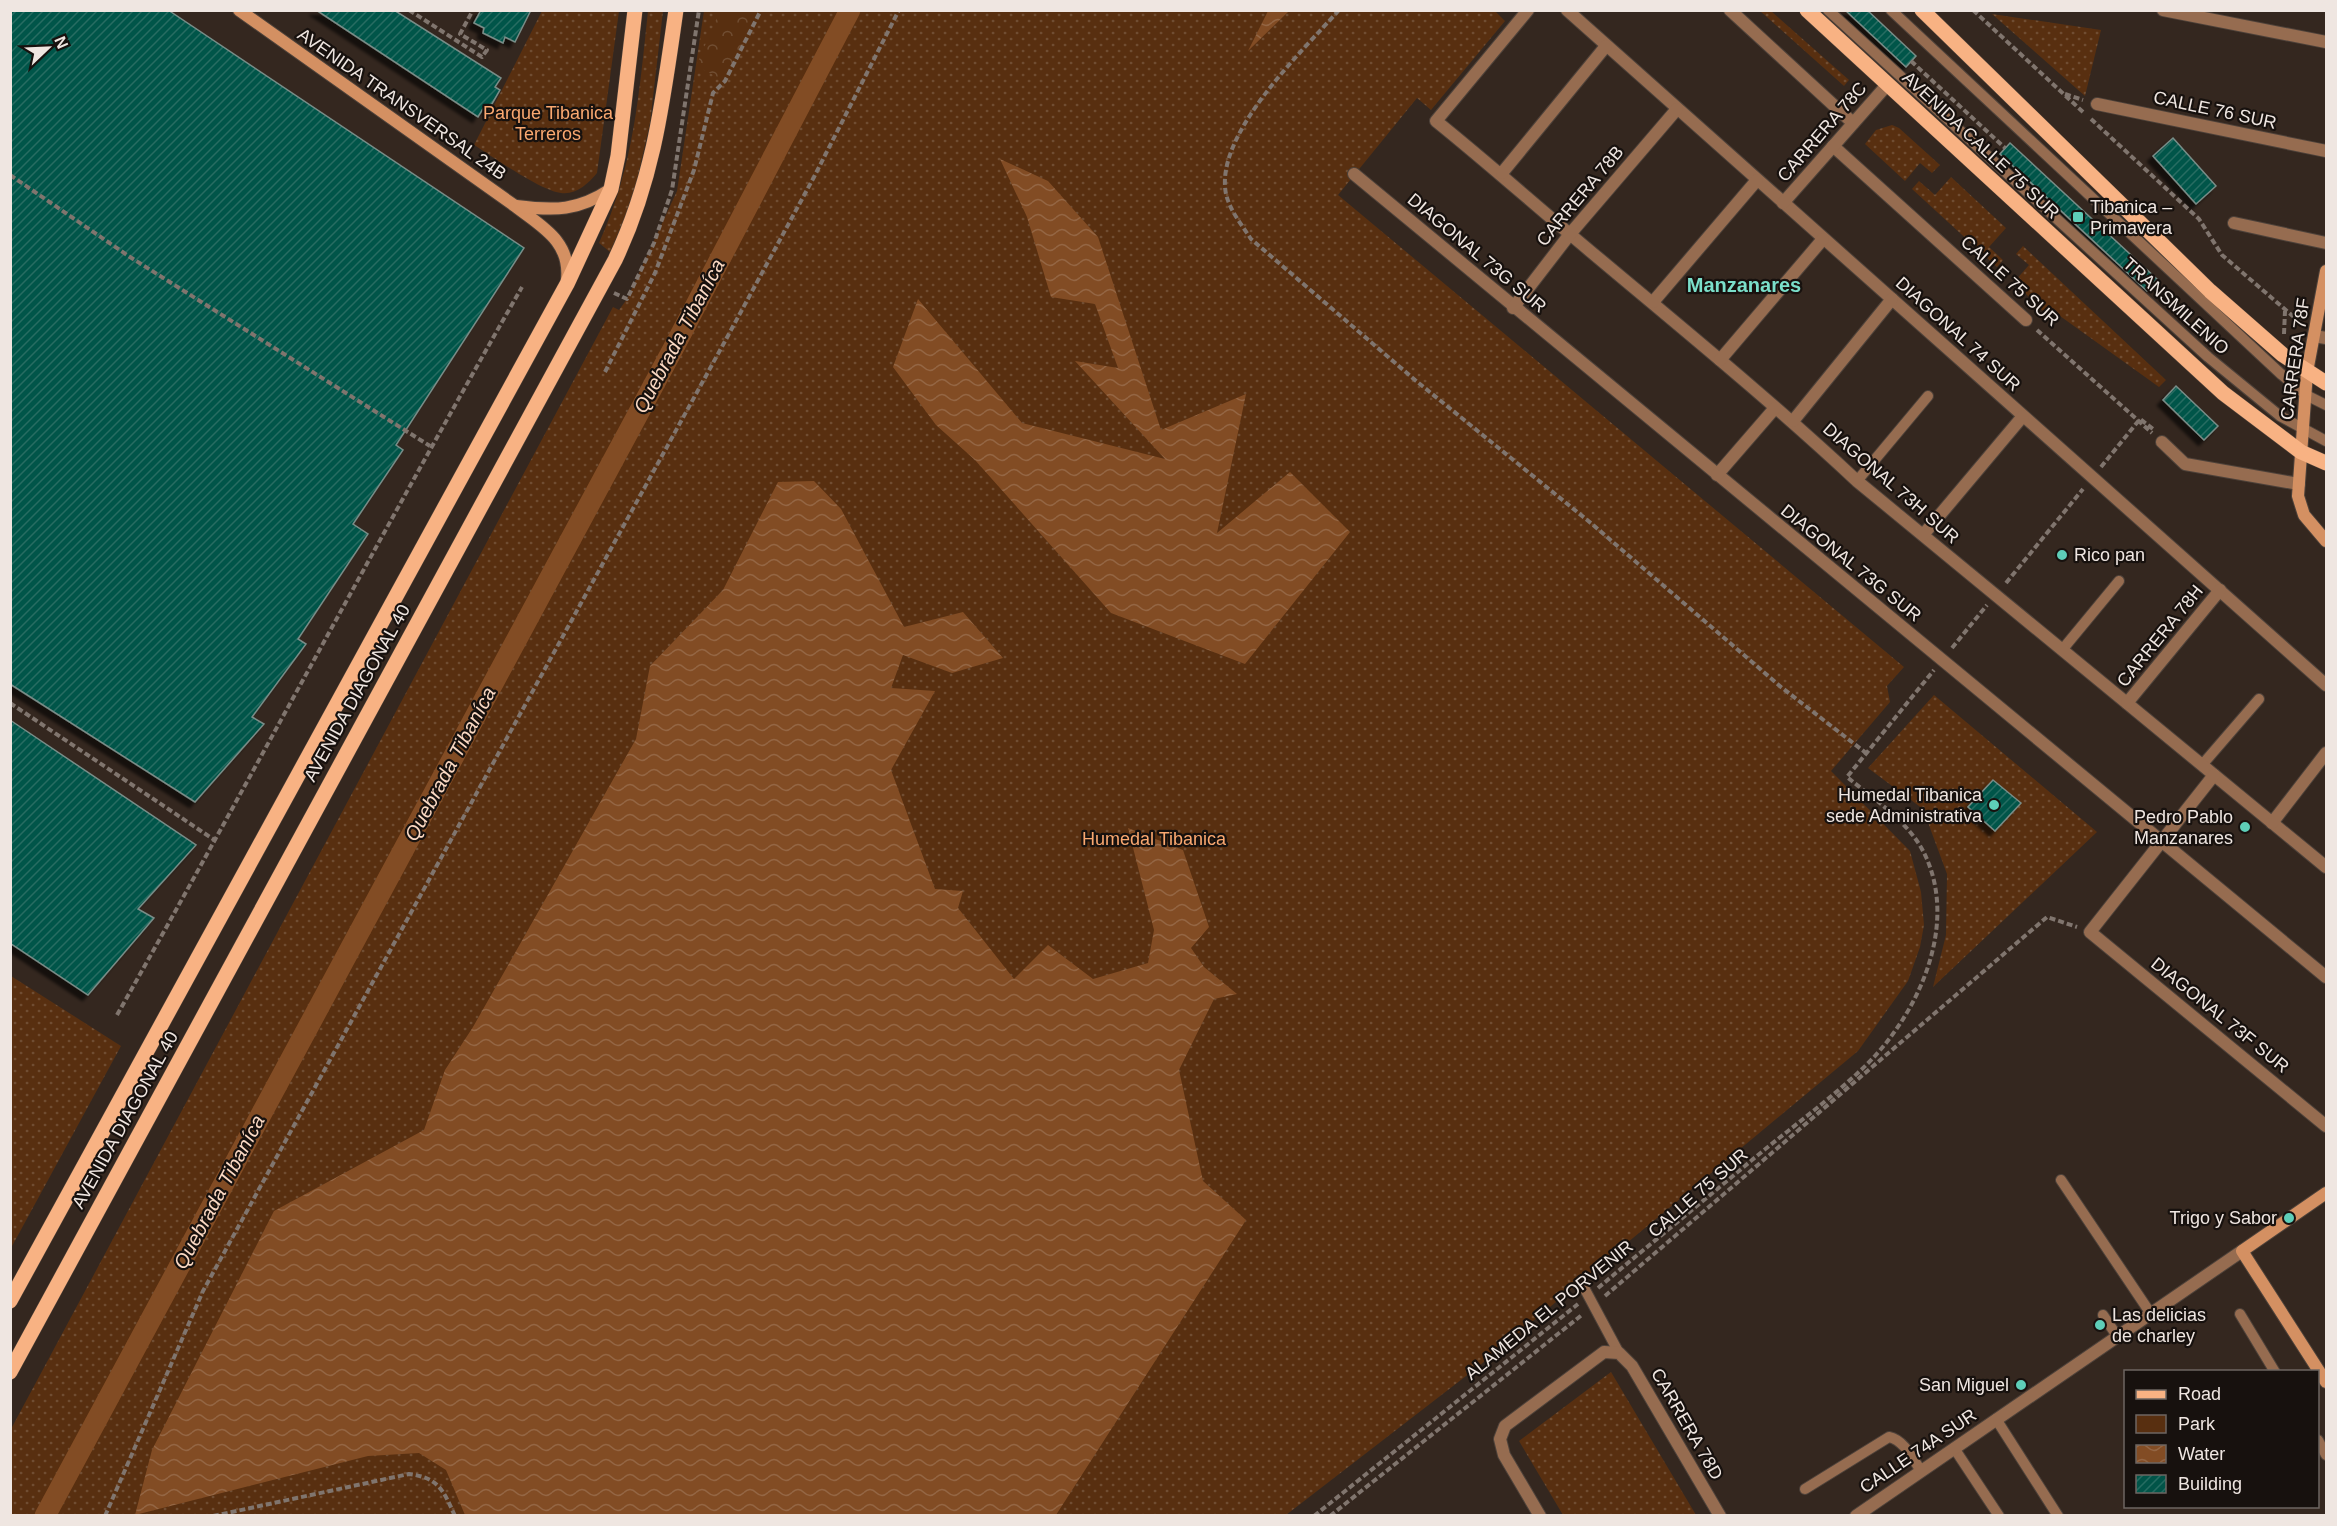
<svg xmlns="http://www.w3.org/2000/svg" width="2337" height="1526" font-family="Arial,sans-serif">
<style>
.green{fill:url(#green-dots)}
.forest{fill:url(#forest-crowns)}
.water{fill:url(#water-waves)}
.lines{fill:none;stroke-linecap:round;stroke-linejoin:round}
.canal{stroke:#824c24;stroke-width:21}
.building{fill:url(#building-hatch);stroke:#798d88;stroke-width:1.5;filter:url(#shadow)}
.lane-casing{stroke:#4e423a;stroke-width:12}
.street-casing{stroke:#4e423a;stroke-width:14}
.secondary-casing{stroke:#4e423a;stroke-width:14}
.primary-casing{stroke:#4e423a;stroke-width:16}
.path{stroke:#80756e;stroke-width:4;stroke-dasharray:6 3;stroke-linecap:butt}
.lane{stroke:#966c50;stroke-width:10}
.street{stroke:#966c50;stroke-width:12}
.secondary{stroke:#d49062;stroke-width:12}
.primary{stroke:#f8b283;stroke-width:15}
.poi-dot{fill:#5eceb8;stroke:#17110e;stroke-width:2}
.labels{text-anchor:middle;stroke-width:4.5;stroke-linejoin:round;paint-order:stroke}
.street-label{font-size:18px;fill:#efe6e1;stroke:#17110e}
.park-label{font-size:18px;fill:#faa870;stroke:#17110e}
.poi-label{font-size:18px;fill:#efe6e1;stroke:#17110e;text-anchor:end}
.neighbourhood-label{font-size:20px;font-weight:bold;fill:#7bdfca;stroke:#17110e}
.water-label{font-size:20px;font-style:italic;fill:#fbd9c3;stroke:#17110e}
</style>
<defs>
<pattern id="green-dots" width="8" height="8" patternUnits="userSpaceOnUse" patternTransform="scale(1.5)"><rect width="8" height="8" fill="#582f10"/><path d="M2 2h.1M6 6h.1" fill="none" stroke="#704d32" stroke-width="1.8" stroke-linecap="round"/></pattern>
<pattern id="forest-crowns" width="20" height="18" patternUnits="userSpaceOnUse" patternTransform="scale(1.5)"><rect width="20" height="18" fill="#582f10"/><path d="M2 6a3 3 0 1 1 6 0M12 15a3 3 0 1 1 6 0" fill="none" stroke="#704d32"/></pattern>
<pattern id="water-waves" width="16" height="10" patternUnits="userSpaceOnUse" patternTransform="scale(1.5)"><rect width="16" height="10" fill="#824c24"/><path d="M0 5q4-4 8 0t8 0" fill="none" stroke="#946644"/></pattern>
<pattern id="building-hatch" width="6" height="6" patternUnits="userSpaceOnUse" patternTransform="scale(1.5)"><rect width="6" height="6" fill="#015448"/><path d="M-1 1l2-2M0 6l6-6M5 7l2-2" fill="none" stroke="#266d62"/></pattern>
<filter id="shadow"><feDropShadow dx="-5.5" dy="5.5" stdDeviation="1.5" flood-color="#0009"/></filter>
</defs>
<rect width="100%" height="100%" fill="#34271f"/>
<g class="green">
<path d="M1494 10 1505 21 1431 110 1417 98 1338 195 1904 667 1887 686 1890 702 1831 771 1910 851 1921 892 1924 925 1920 947 1908 981 1858 1051 1479 1366 1286 1515 11 1516V1429L613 307 619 310 627 299 677 191 704 11Z"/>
<path d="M542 11H619L597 173C588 184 576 195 561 193 541 191 493 157 474 145Z"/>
<path d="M648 11H663L650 123 632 202 610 252 599 243C634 166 639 94 648 11Z"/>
<path d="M1760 11H1771L1849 80 1844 86Z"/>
<path d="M1992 14 2101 30 2085 96Z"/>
<path d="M1892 125 1899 128 1940 165 1932 173 1920 163 1905 181 1865 144 1876 130Z"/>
<path d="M1951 177 2006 228 1989 247 2003 260 1997 267 1912 189 1919 181 1935 195Z"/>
<path d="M2023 246 2166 380 2159 387 2060 316 2053 321 2014 282 2029 265 2016 254Z"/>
<path d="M1934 695 2097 832 1933 987 1946 935 1947 874 1923 809 1868 768Z"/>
<path d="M11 976 121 1046 11 1248Z"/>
<path d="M1611 1372 1696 1515H1563L1519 1441Z"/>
</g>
<path class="forest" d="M720 11H761L725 81 696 66Z"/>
<g class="water">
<path d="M1268 11H1289L1248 51Z"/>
<path d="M1000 159 1048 181 1098 237 1161 430 1246 394 1217 533 1290 472 1350 532 1245 664 1111 613 975 460 936 425 893 367 918 299 1022 423 1165 459 1075 361 1118 368 1095 304 1051 297 1027 217Z"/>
<path d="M814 481 841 509 904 627 963 612 1003 658 952 673 903 655 891 688 935 691 891 770 935 889 963 891 958 908 1014 979 1048 945 1093 979 1148 963 1154 930 1128 828 1183 850 1209 927 1191 948 1204 967 1237 994 1214 999 1179 1070 1203 1181 1246 1220 1056 1515H465L446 1470 419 1453 368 1456 135 1515 152 1450 274 1211 424 1130 445 1070 473 1027 636 739 650 666 723 590 778 482Z"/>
</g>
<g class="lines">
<path class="canal" d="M45 1516 673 349 850 10"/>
</g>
<g class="building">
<path d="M10 10H168L524 248 396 445 403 450 353 524 368 534 298 639 306 644 252 717 264 724 195 802 10 684Z"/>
<path d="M316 10H394L501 78 495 87 500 90 489 109 484 107 478 117Z"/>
<path d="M481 10H531L515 42 505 37 503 43 483 33 484 28 474 23Z"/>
<path d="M1845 10H1867L1916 56 1906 67Z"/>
<path d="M2173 138 2216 186 2196 204 2153 156Z"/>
<path d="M2010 143 2157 279 2147 291 2000 154Z"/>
<path d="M2176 386 2218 426 2204 440 2163 400Z"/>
<path d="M10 720 196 845 138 909 154 918 88 995 10 943Z"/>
<path d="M1993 780 2021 803 1995 831 1968 807Z"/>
</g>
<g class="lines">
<g class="lane-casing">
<g id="lane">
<path d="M1828 10 2208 357 2280 416 2326 441"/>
<path d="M1891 10 2282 375 2306 395 2326 405"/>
<path d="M1857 481 1928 396"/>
<path d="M2062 650 2119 581"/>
<path d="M2202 765 2259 699"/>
<path d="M2061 1180 2151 1314"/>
<path d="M1581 1282 1619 1353"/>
<path d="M2240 1314 2275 1372"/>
<path d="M2103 1315 2117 1336"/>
<path d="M1996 1419 2058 1516"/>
<path d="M2318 1440 2326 1455"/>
<path d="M1954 1448 1999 1516"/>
<path d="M1805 1489 1889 1437C1904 1440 1913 1459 1921 1471"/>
</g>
</g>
<g class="street-casing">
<g id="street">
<path d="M1528 10 1436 121C1482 158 1526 197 1571 235 1667 316 1765 395 1857 481L2326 867"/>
<path d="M1567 10 2326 685"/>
<path d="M1730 10 1853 123"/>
<path d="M2163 10 2326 42"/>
<path d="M2097 104 2326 151"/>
<path d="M1833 146 2026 320"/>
<path d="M1502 173 1606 46"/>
<path d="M1354 174 2326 977"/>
<path d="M1783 203 1887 85"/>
<path d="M2234 223 2326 243"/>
<path d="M1653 302 1757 180"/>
<path d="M1513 308 1570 234 1677 109"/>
<path d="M2314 336 2326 338"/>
<path d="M1720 360 1823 239"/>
<path d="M1793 421 1892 299"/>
<path d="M2162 442 2185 464 2299 484"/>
<path d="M1717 475 1775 408"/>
<path d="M1923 535 2023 416"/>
<path d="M2127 703 2220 590"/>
<path d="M2214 775 2090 932 2326 1126"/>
<path d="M2272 823 2326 753"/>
<path d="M1540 1516 1504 1455 1500 1439 1505 1426 1604 1352 1619 1353 1632 1366 1720 1516"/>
<path d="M1856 1516 2242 1251"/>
</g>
</g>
<g class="secondary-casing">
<g id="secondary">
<path d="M239 10 515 206C542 227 571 241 567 280"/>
<path d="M516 206C555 211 578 211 611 189"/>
<path d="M2326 271 2307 372 2298 496 2304 515 2326 541"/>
<path d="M2326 1193 2242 1251 2326 1382"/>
</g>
</g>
<g class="primary-casing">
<g id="primary">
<path d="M1807 10 2223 393 2301 452 2326 463"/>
<path d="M1922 10 2210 291 2283 355 2326 383"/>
<path d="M10 1301 567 284 611 189 618 156 635 10"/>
<path d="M10 1372 615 260C654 178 663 100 676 10"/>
</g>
</g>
<g class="path">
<path d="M409 10 482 57 487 50 460 34 473 10"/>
<path d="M1339 10C1302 52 1214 134 1226 194 1230 211 1242 225 1251 239L1415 380 1592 524 1781 687 1866 753"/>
<path d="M1973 10 2083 112"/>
<path d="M1911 61 2005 148"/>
<path d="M2065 94 2083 100"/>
<path d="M2091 119 2199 219 2222 255 2302 324"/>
<path d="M10 175 130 257 430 446"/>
<path d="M614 293 627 299 654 243 672 190 699 10"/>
<path d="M2037 330 2152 433"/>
<path d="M2284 334 2285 311"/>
<path d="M605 372 655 273 694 170 713 93 725 81 761 10"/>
<path d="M2101 467 2140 419 2153 429"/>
<path d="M2006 583 2083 489"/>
<path d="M1952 648 1987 605"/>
<path d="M10 703 216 841"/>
<path d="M117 1015C254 773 384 528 522 287"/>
<path d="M1598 1288C1649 1245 1701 1203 1752 1160 1788 1130 1827 1102 1861 1070 1915 1020 1959 930 1926 857 1911 823 1875 800 1847 777L1934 670"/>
<path d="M1605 1296 2047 917 2077 927"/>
<path d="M105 1516 203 1291 724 343 814 177 899 10"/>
<path d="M213 1516 409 1474C439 1478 443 1490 455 1516"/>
<path d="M1314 1516 1578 1304"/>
<path d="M1330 1516 1583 1314"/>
</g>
<use href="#lane" class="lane"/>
<use href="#street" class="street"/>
<use href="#secondary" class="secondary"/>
<use href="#primary" class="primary"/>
</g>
<g class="poi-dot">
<rect x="2072" y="211" width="12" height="12" rx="3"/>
<circle cx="2062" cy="555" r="6"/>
<circle cx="1994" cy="805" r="6"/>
<circle cx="2245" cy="827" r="6"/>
<circle cx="2289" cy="1218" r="6"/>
<circle cx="2100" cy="1325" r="6"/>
<circle cx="2021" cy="1385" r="6"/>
</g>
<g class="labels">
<g class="street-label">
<text transform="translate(402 104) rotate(35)" y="6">AVENIDA TRANSVERSAL 24B</text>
<text transform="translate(2215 110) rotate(12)" y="6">CALLE 76 SUR</text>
<text transform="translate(1822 132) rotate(-49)" y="6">CARRERA 78C</text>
<text transform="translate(1981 145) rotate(43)" y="6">AVENIDA CALLE 75 SUR</text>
<text transform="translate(1580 196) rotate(-50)" y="6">CARRERA 78B</text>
<text transform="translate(1477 253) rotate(40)" y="6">DIAGONAL 73G SUR</text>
<text transform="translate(2010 281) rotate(42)" y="6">CALLE 75 SUR</text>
<text transform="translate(2176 306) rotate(42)" y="6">TRANSMILENIO</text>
<text transform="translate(1958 334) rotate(42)" y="6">DIAGONAL 74 SUR</text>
<text transform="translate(2295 359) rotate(-82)" y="6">CARRERA 78F</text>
<text transform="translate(1891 483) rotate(41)" y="6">DIAGONAL 73H SUR</text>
<text transform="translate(1851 563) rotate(39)" y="6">DIAGONAL 73G SUR</text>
<text transform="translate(2160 636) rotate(-51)" y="6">CARRERA 78H</text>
<text transform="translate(357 693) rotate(-61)" y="6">AVENIDA DIAGONAL 40</text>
<text transform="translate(2220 1015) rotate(39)" y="6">DIAGONAL 73F SUR</text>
<text transform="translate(125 1120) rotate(-61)" y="6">AVENIDA DIAGONAL 40</text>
<text transform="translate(1698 1193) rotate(-41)" y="6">CALLE 75 SUR</text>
<text transform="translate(1549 1310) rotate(-39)" y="6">ALAMEDA EL PORVENIR</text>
<text transform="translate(1687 1424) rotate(60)" y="6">CARRERA 78D</text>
<text transform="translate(1918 1451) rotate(-34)" y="6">CALLE 74A SUR</text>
</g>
<g class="park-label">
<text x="548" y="119">Parque Tibanica<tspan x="548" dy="21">Terreros</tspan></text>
<text x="1154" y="845">Humedal Tibanica</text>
</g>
<g class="poi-label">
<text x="2090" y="213" text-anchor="start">Tibanica –<tspan x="2090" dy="21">Primavera</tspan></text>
<text x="2074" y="561" text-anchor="start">Rico pan</text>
<text x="1982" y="801">Humedal Tibanica<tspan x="1982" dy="21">sede Administrativa</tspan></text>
<text x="2233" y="823">Pedro Pablo<tspan x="2233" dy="21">Manzanares</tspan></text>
<text x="2277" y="1224">Trigo y Sabor</text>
<text x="2112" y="1321" text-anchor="start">Las delicias<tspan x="2112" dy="21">de charley</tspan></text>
<text x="2009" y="1391">San Miguel</text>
</g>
<g class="neighbourhood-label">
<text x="1744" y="292">Manzanares</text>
</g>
<g class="water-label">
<text transform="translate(679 336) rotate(-62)" y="7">Quebrada Tibaníca</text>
<text transform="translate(450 764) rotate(-62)" y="7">Quebrada Tibaníca</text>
<text transform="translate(219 1192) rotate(-62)" y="7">Quebrada Tibaníca</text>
</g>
</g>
<rect width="2337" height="1526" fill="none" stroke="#efe6e1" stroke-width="24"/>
<rect x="2124" y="1370" width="195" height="138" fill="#17110e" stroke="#6d6662" stroke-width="1.5"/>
<rect x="2136" y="1390" width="30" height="9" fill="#f8b283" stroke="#6d6662" stroke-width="1.5"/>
<text x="2178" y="1400" font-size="18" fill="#efe6e1">Road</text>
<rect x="2136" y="1415" width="30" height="18" fill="#582f10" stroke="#6d6662" stroke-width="1.5"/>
<text x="2178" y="1430" font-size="18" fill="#efe6e1">Park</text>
<rect x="2136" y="1445" width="30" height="18" fill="url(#water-waves)" stroke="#6d6662" stroke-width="1.5"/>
<text x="2178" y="1460" font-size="18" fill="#efe6e1">Water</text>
<rect x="2136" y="1475" width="30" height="18" fill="url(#building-hatch)" stroke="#6d6662" stroke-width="1.5"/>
<text x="2178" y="1490" font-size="18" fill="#efe6e1">Building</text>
<g transform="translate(48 48) rotate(67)" stroke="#17110e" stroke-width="4.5" paint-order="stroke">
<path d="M0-4.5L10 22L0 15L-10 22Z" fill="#efe6e1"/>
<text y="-9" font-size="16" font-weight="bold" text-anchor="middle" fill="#efe6e1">N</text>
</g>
</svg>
